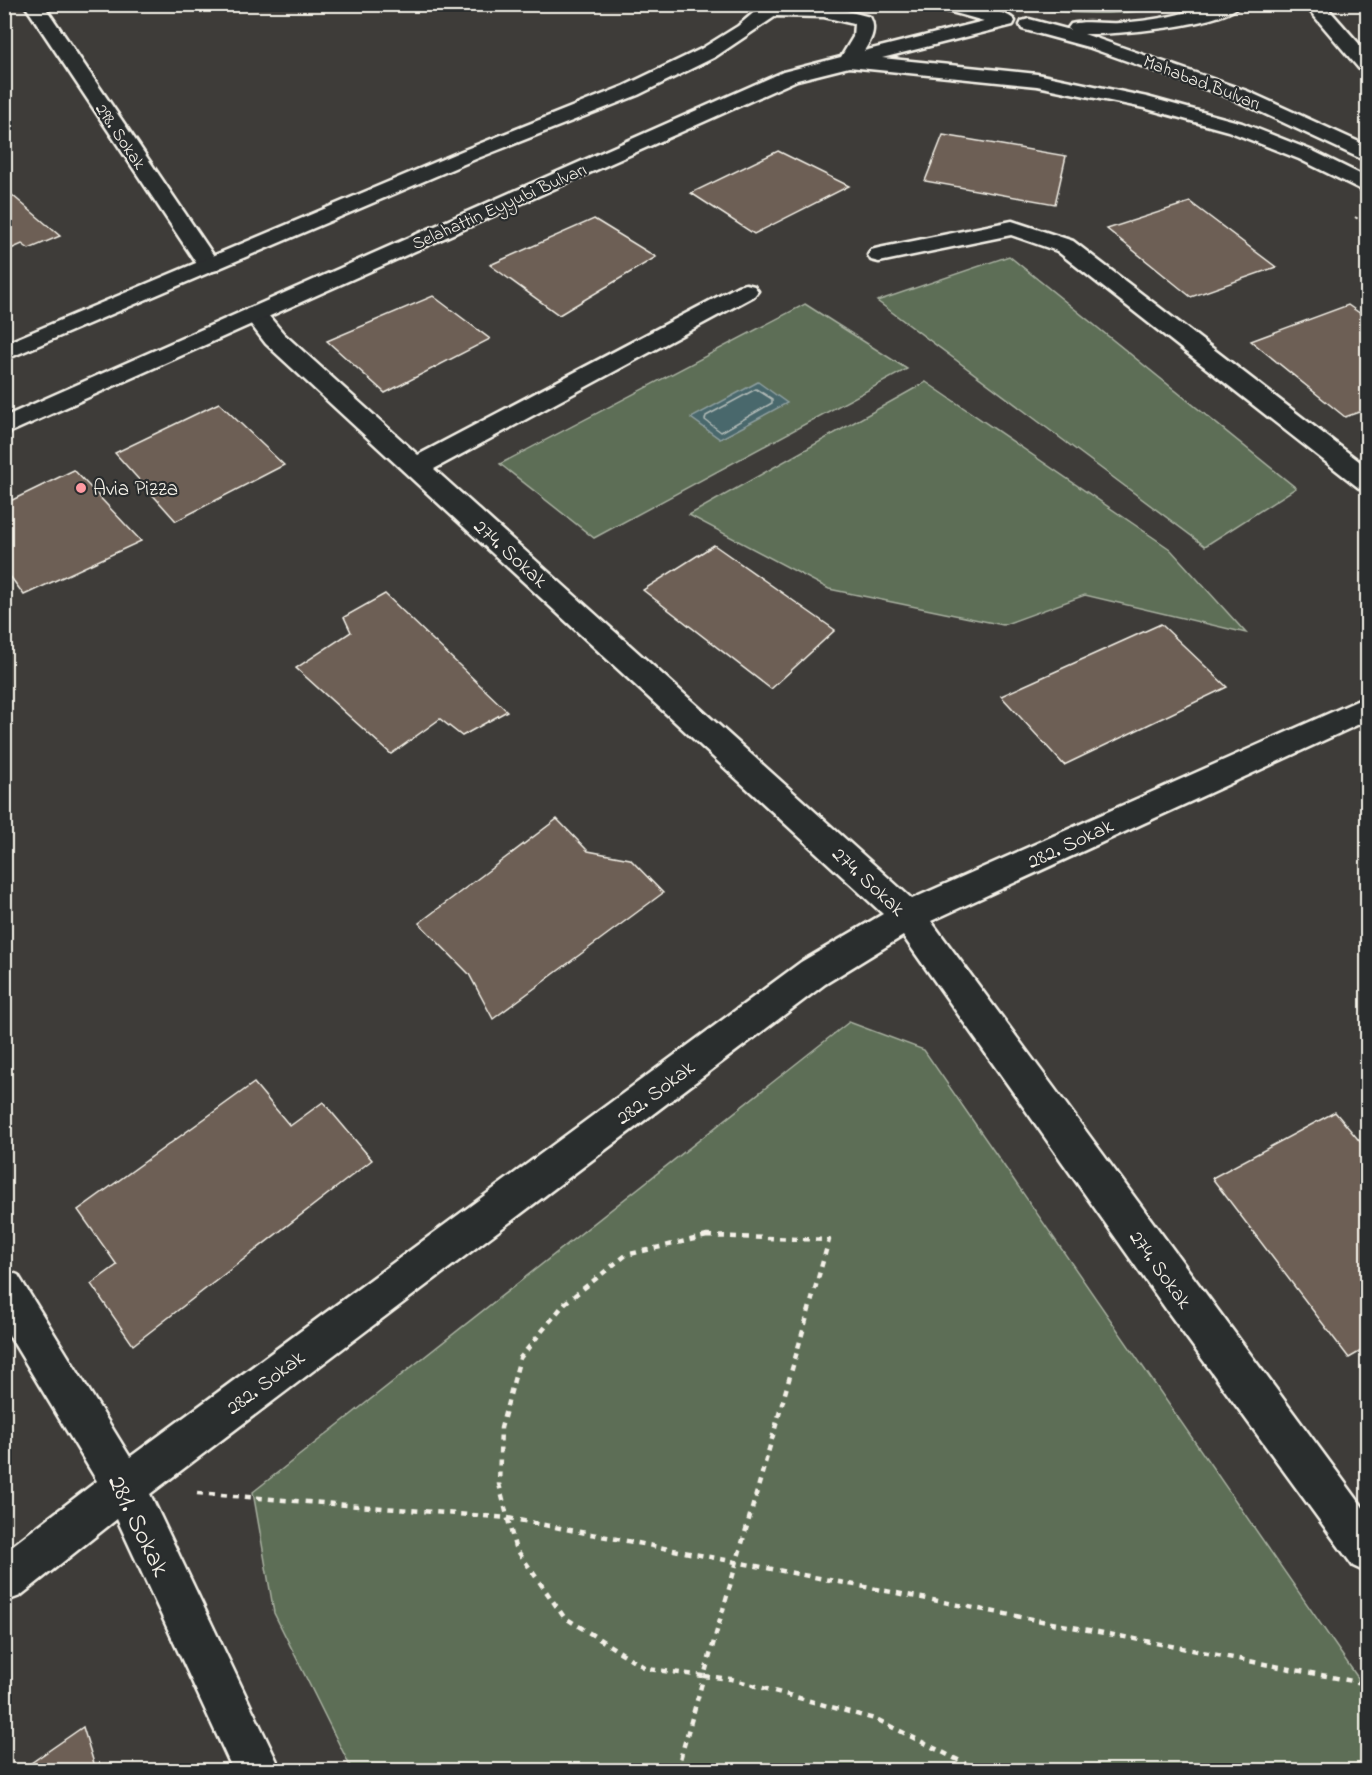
<svg xmlns="http://www.w3.org/2000/svg" width="1372" height="1775" font-family="'Indie Flower',sans-serif">
<style>
.green{fill:#5d6e57;stroke:#a8b0a0;stroke-width:1.5}
.water{fill:#49676c;stroke:#8d9e9e;stroke-width:1.5}
.lines{fill:none;stroke-linecap:round;stroke-linejoin:round}
.shore{stroke:#b0bab6;stroke-width:1.5}
.building{fill:#6d5e54;stroke:#f4f1e8;stroke-width:1.5}
.minor-casing{stroke:#f4f1e8;stroke-width:5}
.major-casing{stroke:#f4f1e8;stroke-width:5}
.path-far1{stroke:#f4f1e8;stroke-width:2;stroke-dasharray:3 3;stroke-linecap:butt}
.path{stroke:#f4f1e8;stroke-width:4.5;stroke-dasharray:6 6;stroke-linecap:butt}
.minor{fill:#2a2d2e;fill-rule:evenodd}
.major{fill:#2a2d2e;fill-rule:evenodd}
.poi-dot{fill:#ff9aa2;stroke:#2a2d2e;stroke-width:2}
.labels{text-anchor:middle;stroke-width:4.5;stroke-linejoin:round;paint-order:stroke}
.far-street-label{font-size:18px;fill:#f4f1e8;stroke:#2a2d2e}
.poi-label{font-size:21px;fill:#f4f1e8;stroke:#2a2d2e;text-anchor:start}
.street-label{font-size:21px;fill:#f4f1e8;stroke:#2a2d2e}
.near-street-label{font-size:26px;fill:#f4f1e8;stroke:#2a2d2e}
</style>
<rect width="100%" height="100%" fill="#3e3c39"/>
<filter id="ink" filterUnits="userSpaceOnUse"><feTurbulence type="fractalNoise" baseFrequency=".0167" numOctaves="2"/><feDisplacementMap in="SourceGraphic" scale="12" xChannelSelector="R" yChannelSelector="G"/><feConvolveMatrix kernelMatrix="1 2 1 2 8 2 1 2 1" color-interpolation-filters="sRGB"/></filter>
<g filter="url(#ink)">
<g class="green">
<path d="M1016 5H1170C1126 17 1060 15 1016 5Z"/>
<path d="M1009 256 1296 488 1205 546 877 301Z"/>
<path d="M805 304 907 369 594 538 500 464Z"/>
<path d="M926 382 1170 549 1246 633 1085 595 1003 625 829 589 689 515Z"/>
<path d="M849 1022 924 1050 1367 1691V1770H352L274 1613 253 1492Z"/>
</g>
<path class="water" d="M758 382 787 403 720 439 691 418Z"/>
<g class="lines">
<path class="shore" d="M756 389 772 399V403L721 432 705 420 706 416Z"/>
</g>
<g class="building">
<path d="M943 135 1066 156 1055 204 925 181Z"/>
<path d="M778 151 849 186 754 234 691 193Z"/>
<path d="M12 195 60 236 29 249 22 244 4 252V199Z"/>
<path d="M1190 202 1276 267 1191 297 1107 229Z"/>
<path d="M594 219 656 257 559 315 490 265Z"/>
<path d="M433 296 490 339 385 393 327 341Z"/>
<path d="M1348 305 1368 319V409L1345 417 1251 341Z"/>
<path d="M219 403 284 465 176 521 115 453Z"/>
<path d="M74 470 141 541 24 595 4 568V504Z"/>
<path d="M714 545 835 630 771 689 643 590Z"/>
<path d="M385 594 507 711 462 736 440 719 391 754 296 668 351 632 344 617Z"/>
<path d="M1161 624 1227 687 1064 765 1001 696Z"/>
<path d="M557 819 588 851 630 859 663 893 493 1019 469 974 419 923Z"/>
<path d="M254 1083 290 1126 323 1102 372 1160 133 1345 91 1284 117 1265 78 1210Z"/>
<path d="M1335 1112 1368 1151V1347L1349 1358 1212 1178Z"/>
<path d="M83 1727 96 1770H21Z"/>
</g>
<g class="lines">
<g class="minor-casing">
<g id="minor">
<path d="M24 4H43L220 265 217 270 209 272 201 270Z"/>
<path d="M1012 221 1073 241 1368 468V491L1359 488 1057 251 1011 235 879 262 871 260 868 255 871 250 879 248Z"/>
<path d="M746 284 754 286 758 291 754 296 434 469 912 899 1368 696V720L931 921 1368 1514V1573L1353 1566 1168 1312 903 936 825 984 150 1494 281 1770H233L117 1519 20 1596 4 1602V1552L97 1481 4 1327V1270L18 1275 130 1457 801 962 883 914 266 344 243 314 247 309 255 307 263 309 284 334 418 455 738 286Z"/>
</g>
</g>
<g class="major-casing">
<g id="major">
<path d="M764 4 824 5 870 17C877 29 871 40 864 51L984 21 937 8 935 4C952 4 1005 7 1015 21L1013 25 882 58 1037 74 1147 97 1242 123 1313 151 1368 178V193L1299 159 1228 131 1144 108 1037 86 849 67 797 80 4 435V417L783 72 841 57 853 37 854 24 824 17 776 16 715 57 638 95 478 158 4 360V344L464 150 624 86 701 49 738 26Z"/>
<path d="M1213 4H1241C1224 26 1112 35 1084 34L1247 91 1359 142 1368 147V162L1233 99 1088 47 1022 29 1020 25 1022 21 1029 19 1070 30 1068 28 1071 24C1086 20 1103 24 1119 23 1151 21 1183 15 1213 4Z"/>
<path d="M1304 4H1324L1368 54V73L1361 71Z"/>
</g>
</g>
<path class="path-far1" d="M1355 217 1368 225"/>
<g class="path">
<path d="M707 1236 829 1240 704 1676 647 1669 564 1617 515 1547 499 1484 501 1428 520 1358 565 1303 626 1255Z"/>
<path d="M197 1493 508 1518 1368 1684"/>
<path d="M704 1676 731 1679 878 1720 978 1770"/>
<path d="M677 1770 704 1676"/>
</g>
<use href="#minor" class="minor"/>
<use href="#major" class="major"/>
</g>
</g>
<circle class="poi-dot" cx="81" cy="488" r="6"/>
<g class="labels">
<g class="far-street-label">
<text transform="translate(1202 82) rotate(21)" y="6">Mahabad Bulvarı</text>
<text transform="translate(121 136) rotate(56)" y="6">298. Sokak</text>
<text transform="translate(499 206) rotate(-24)" y="6">Selahattin Eyyubi Bulvarı</text>
</g>
<g class="poi-label">
<text x="93" y="495">Avia Pizza</text>
</g>
<g class="street-label">
<text transform="translate(511 553) rotate(42)" y="7">274. Sokak</text>
<text transform="translate(1070 843) rotate(-25)" y="7">282. Sokak</text>
<text transform="translate(869 881) rotate(43)" y="7">274. Sokak</text>
<text transform="translate(655 1092) rotate(-37)" y="7">282. Sokak</text>
<text transform="translate(1161 1269) rotate(54)" y="7">274. Sokak</text>
<text transform="translate(265 1382) rotate(-37)" y="7">282. Sokak</text>
</g>
<g class="near-street-label">
<text transform="translate(140 1525) rotate(64)" y="9">281. Sokak</text>
</g>
</g>
<rect width="1372" height="1775" fill="none" stroke="#2a2d2e" stroke-width="24"/>
<rect x="12" y="12" width="1348" height="1751" fill="none" stroke="#f4f1e8" stroke-width="2" filter="url(#ink)"/>
</svg>
